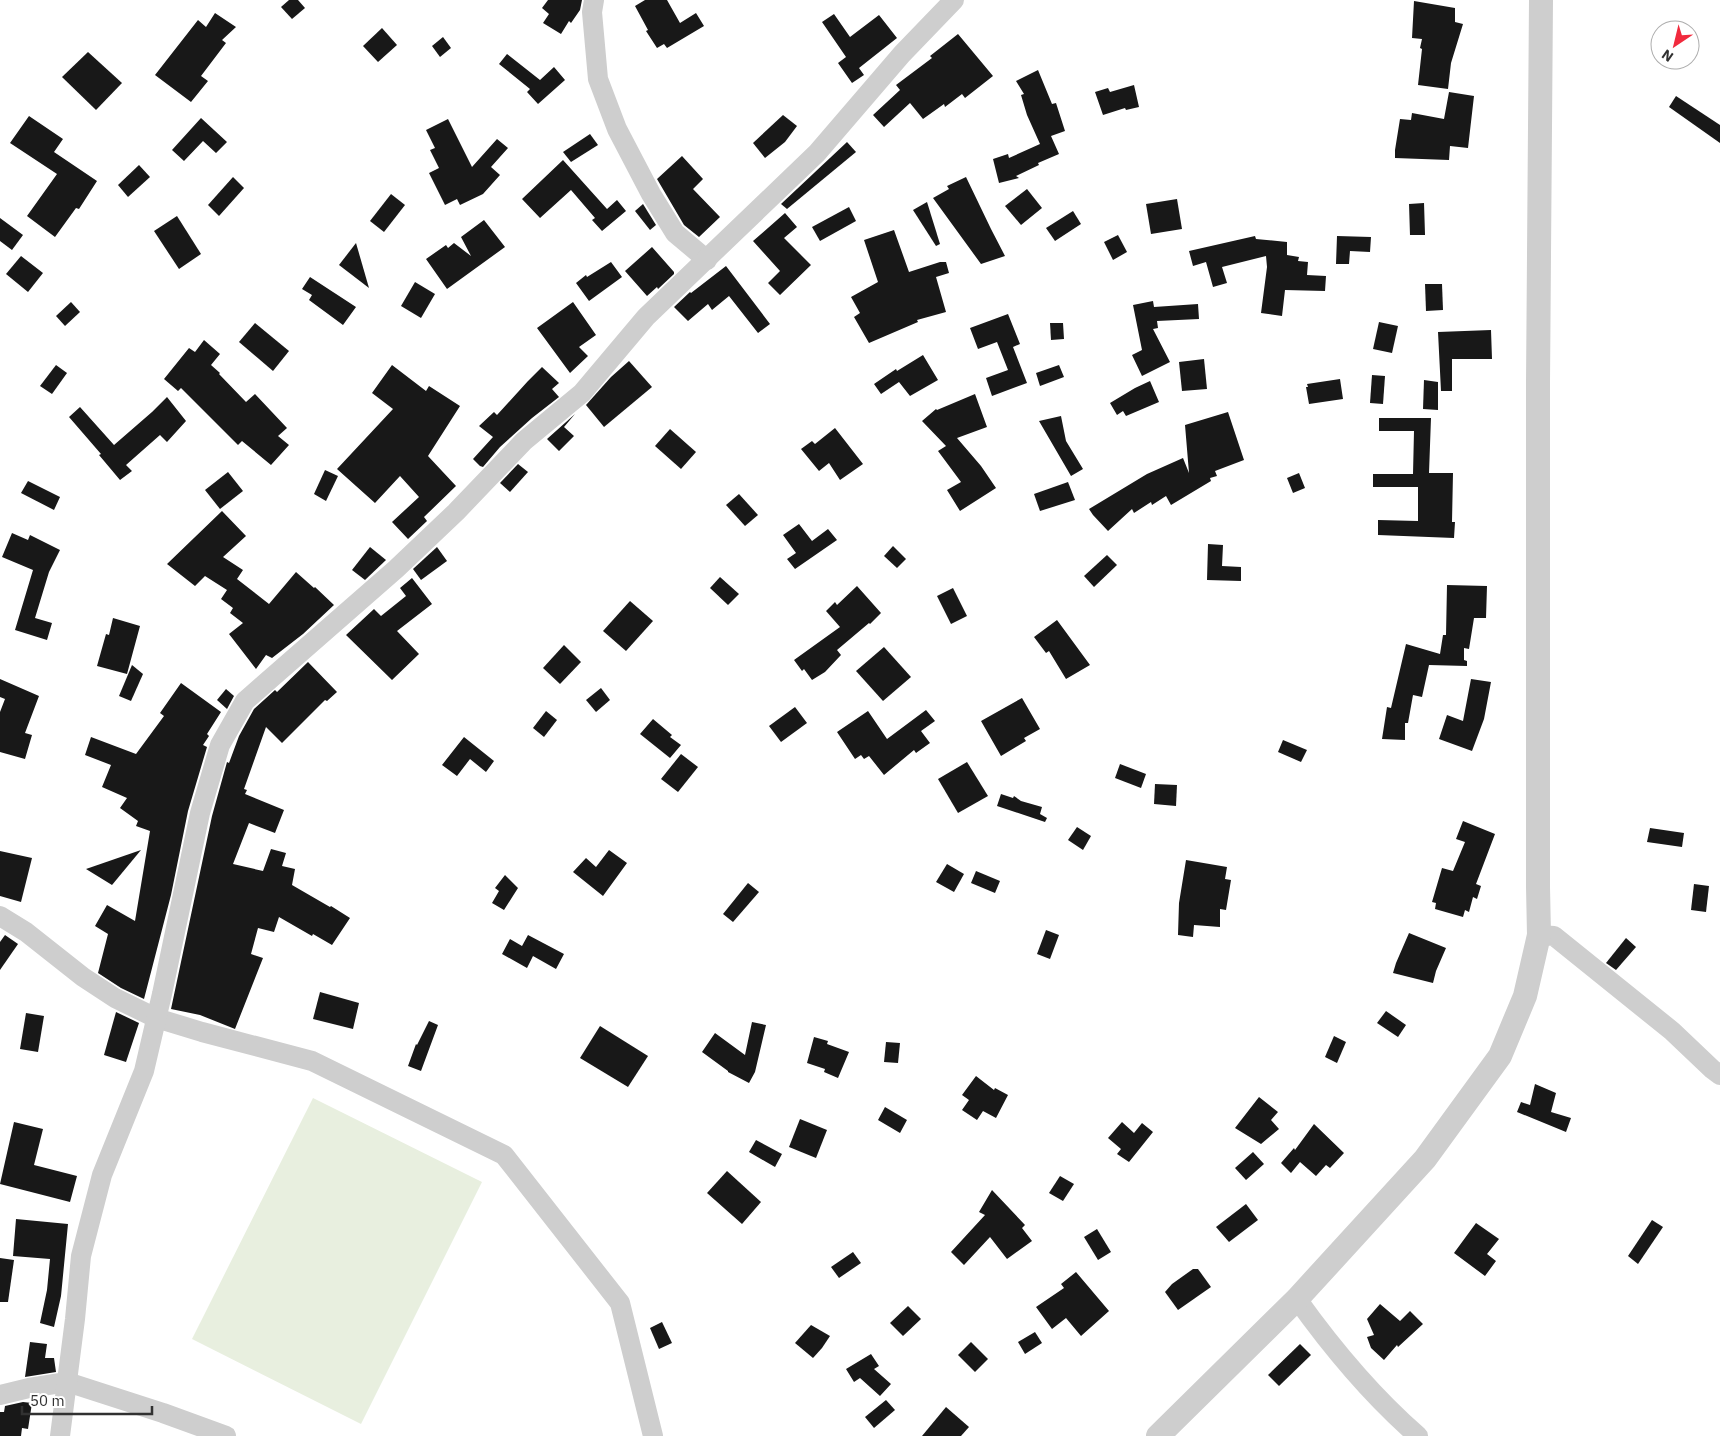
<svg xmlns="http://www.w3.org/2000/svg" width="1720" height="1436" font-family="'IBM Plex Sans',sans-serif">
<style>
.pitch{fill:#e8efdf}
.building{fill:#181818}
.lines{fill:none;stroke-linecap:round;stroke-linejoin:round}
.minor{stroke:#cecece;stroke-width:20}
.tertiary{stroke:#cecece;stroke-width:24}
</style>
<rect width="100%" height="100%" fill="#fff"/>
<path class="pitch" d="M313 1098 482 1182 361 1424 192 1339Z"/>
<g class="building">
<path d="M289 0H298L305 8 292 19 281 7Z"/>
<path d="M548 0H582L580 10 571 23 569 21 561 34 543 23 549 14 542 8Z"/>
<path d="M645 0H667L680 23 696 13 704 26 667 48 664 44 657 48 646 31 648 30 635 6Z"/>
<path d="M1414 1 1455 8V22L1463 24 1451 63 1448 89 1418 85 1422 49 1420 48 1422 39 1412 38Z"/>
<path d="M215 13 236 27 222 40 226 43 201 76 208 81 191 102 155 75 198 20 206 27Z"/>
<path d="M834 14 850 37 879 15 897 38 859 68 864 75 852 83 838 63 846 57 822 22Z"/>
<path d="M382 28 397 45 378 62 363 46Z"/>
<path d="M958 34 993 76 965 98 962 94 945 107 944 104 923 119 910 103 884 127 873 115 900 90 896 85 932 58 930 56Z"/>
<path d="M443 37 451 48 440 57 432 46Z"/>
<path d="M88 52 122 83 96 110 62 77Z"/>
<path d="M507 54 540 80 554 67 565 80 538 104 527 92 530 89 499 64Z"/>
<path d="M1038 70 1052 104 1056 103 1065 131 1051 136 1059 154 1038 163 1039 165 1016 176 1019 178 999 183 993 159 1008 154 1009 158 1040 144 1027 115 1021 95 1024 94 1016 81Z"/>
<path d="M1134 85 1139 107 1126 110 1125 108 1103 115 1095 92 1108 88 1110 92Z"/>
<path d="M1449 92 1474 96 1468 148 1450 146 1449 160 1395 158V150L1400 119 1411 120 1412 113 1444 119Z"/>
<path d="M1676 96 1720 125V143L1669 107Z"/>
<path d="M783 115 797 126 785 142 765 158 753 143Z"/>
<path d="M29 116 63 139 54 152 97 181 79 209 76 208 55 237 27 216 57 174 10 143Z"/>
<path d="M201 118 227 142 216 153 203 141 184 161 172 150Z"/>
<path d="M448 119 472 167 497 139 508 148 491 167 500 175 483 194 460 205 457 199 445 205 429 173 439 168 430 150 435 148 426 130Z"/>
<path d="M590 134 598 145 571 162 563 152Z"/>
<path d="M847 142 856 152 787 209 781 204Z"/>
<path d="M682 156 703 179 693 189 720 217 699 237 684 225 657 179Z"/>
<path d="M563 160 607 209 617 200 626 211 602 231 592 220 595 218 571 190 540 218 522 199Z"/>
<path d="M139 165 150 177 128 197 118 185Z"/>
<path d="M233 177 244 188 219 216 208 205Z"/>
<path d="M966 177 991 229 1005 256 981 264 933 198 949 189 947 186Z"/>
<path d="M1027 189 1042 208 1021 225 1005 206Z"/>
<path d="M391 194 405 205 384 232 370 221Z"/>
<path d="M1177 199 1182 229 1151 234 1146 204Z"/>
<path d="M927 202 940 244 936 246 913 210Z"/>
<path d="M1424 203 1425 235H1410L1409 204Z"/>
<path d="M643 204 656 225 650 230 635 211Z"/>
<path d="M849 207 856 221 820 241 812 227Z"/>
<path d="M1073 211 1081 224 1055 241 1046 228Z"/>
<path d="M785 213 797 227 784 238 811 265 780 295 768 283 780 271 753 241Z"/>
<path d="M177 216 201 254 179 269 154 231Z"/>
<path d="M0 218 23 235 12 250 0 241Z"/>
<path d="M484 220 505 247 447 289 426 259 446 245 448 248 454 243 471 256 461 237Z"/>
<path d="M894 230 909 272 940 262H946L949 273 936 277 946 312 917 320 918 322 869 343 854 317 860 313 851 297 878 282 864 240Z"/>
<path d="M1118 235 1127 252 1113 260 1104 242Z"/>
<path d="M1255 236 1256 239 1287 242V255L1299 257 1298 261 1308 262 1307 275 1326 276 1325 291 1285 290 1282 316 1261 313 1267 267 1266 256 1222 267 1227 283 1213 287 1206 262 1193 266 1189 251Z"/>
<path d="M1337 236 1371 237 1370 252 1350 251 1349 264H1336Z"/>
<path d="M356 243 369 288 339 265Z"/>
<path d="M652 247 674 272V274L658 289 657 287 647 296 625 271Z"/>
<path d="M21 256 43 273 28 292 6 274Z"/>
<path d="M611 262 622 277 589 301 576 283 586 275 587 277Z"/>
<path d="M726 266 770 324 758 333 729 296 712 310 708 304 688 321 674 307 690 292 691 293Z"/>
<path d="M310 277 356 307 343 325 309 300 312 295 302 289Z"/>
<path d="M415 282 435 294 421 318 401 306Z"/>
<path d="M1425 284H1442L1443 310 1426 311Z"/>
<path d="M1153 301 1154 307 1198 304 1199 319 1157 321 1158 328 1153 329 1170 362 1142 376 1132 355 1142 350 1133 305Z"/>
<path d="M71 302 80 312 65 326 56 316Z"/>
<path d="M573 302 596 335 579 347 588 356 570 373 537 328Z"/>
<path d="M1008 314 1020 344 1013 347 1027 383 992 396 986 378 1008 370 997 342 978 349 970 328Z"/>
<path d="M1379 322 1398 326 1392 353 1373 349Z"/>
<path d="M255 323 289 351 273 371 239 342Z"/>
<path d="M1050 323H1063L1064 339 1051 340Z"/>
<path d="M1491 330 1492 359H1452V391H1441L1438 332Z"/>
<path d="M204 340 220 354 211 365 220 373 219 374 246 402 255 394 287 428 278 436 289 445 271 465 242 441 238 445 181 388 178 391 164 379 189 348 195 352Z"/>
<path d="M923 355 938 380 910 396 899 382 881 394 874 384 896 369 897 371Z"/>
<path d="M1204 359 1207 389 1182 391 1179 362Z"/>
<path d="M629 361 652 387 604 427 586 405 611 377Z"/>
<path d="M56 365 67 373 52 394 40 386Z"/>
<path d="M392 365 426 391 429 386 460 406 428 456 456 486 424 517 427 521 408 539 392 522 419 497 400 476 375 503 337 469 393 409 372 393Z"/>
<path d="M1059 365 1064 377 1040 386 1036 373Z"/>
<path d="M542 367 559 383 552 389 559 397 532 418 500 447 483 467 480 466 473 459 493 437 479 426 494 412 497 415 528 381Z"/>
<path d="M1372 375 1385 376 1383 404 1370 403Z"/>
<path d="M1340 379 1343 399 1309 404 1306 387H1308L1307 384Z"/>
<path d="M1424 380 1438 382V410L1423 409Z"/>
<path d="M1150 381 1159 402 1126 416 1123 411 1117 415 1110 403 1135 388Z"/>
<path d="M975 394 987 427 957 438 981 466 996 488 960 511 947 490 961 482 938 451 946 446 922 421 936 409 937 410Z"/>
<path d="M167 397 186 421 167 442 160 435 126 465 132 471 120 480 99 455 101 454 69 417 80 407 114 445 152 412Z"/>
<path d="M1228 412 1244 460 1215 471 1217 476 1210 478 1211 481 1171 505 1166 496 1152 505 1151 502 1134 513 1132 509 1108 531 1093 515 1089 509 1147 474 1183 458 1189 473 1185 425Z"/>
<path d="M575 414 564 427 574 436 559 451 547 439Z"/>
<path d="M1061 416 1066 441 1083 469 1071 476 1039 421Z"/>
<path d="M1379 418H1431L1429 473H1453L1452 522H1455L1454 538 1378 535V520L1418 521V487H1373V474H1413L1414 431H1379Z"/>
<path d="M835 428 863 464 840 480 829 463 819 471 801 449 812 441 815 444Z"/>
<path d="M670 429 696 452 681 469 655 446Z"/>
<path d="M518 464 528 472 510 492 500 483Z"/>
<path d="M325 470 338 476 326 501 314 494Z"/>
<path d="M228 472 243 491 220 509 205 490Z"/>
<path d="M1299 473 1305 488 1293 493 1287 478Z"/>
<path d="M28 481 60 497 54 510 21 493Z"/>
<path d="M1068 482 1075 500 1040 511 1034 494Z"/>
<path d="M739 494 758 515 745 526 726 505Z"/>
<path d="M222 511 246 536 223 557 243 570 237 579 269 604 296 572 314 588 315 587 334 605 303 634 272 658 266 655 256 669 229 634 243 623 230 613 233 608 221 599 227 590 205 576 195 586 167 564Z"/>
<path d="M799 524 812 541 828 529 837 540 795 569 787 559 796 553 783 535Z"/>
<path d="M12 533 28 540 30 535 60 550 49 572 35 618 52 623 47 640 15 630 33 570 2 557Z"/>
<path d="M1208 544 1223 545 1222 566 1241 567V581L1207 580Z"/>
<path d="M893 546 906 559 897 568 884 556Z"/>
<path d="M370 547 386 560 365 580 352 570Z"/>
<path d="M437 547 447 561 421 580 413 569Z"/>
<path d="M1107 555 1117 565 1094 587 1084 576Z"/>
<path d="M720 577 739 594 728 605 710 588Z"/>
<path d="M412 578 432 604 397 631 419 654 392 680 346 635 374 609 381 616 406 596 400 588Z"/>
<path d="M1447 585 1487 586 1486 618H1474L1469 649 1464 648V660L1467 661V666L1429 665 1422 697 1413 695 1408 723H1405V740L1382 739 1387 707 1391 708 1406 644 1440 654 1443 635H1446Z"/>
<path d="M857 586 881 613 870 624 869 623 837 650 841 655 825 672 812 680 804 669 802 671 794 660 840 627 826 611 835 602 837 605Z"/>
<path d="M953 588 967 616 951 624 937 596Z"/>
<path d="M630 601 653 621 626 651 603 631Z"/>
<path d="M113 618 140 626 127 674 97 666 106 634 109 635Z"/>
<path d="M1057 620 1090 665 1066 679 1049 651 1046 653 1034 637Z"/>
<path d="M564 645 581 662 560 684 543 668Z"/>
<path d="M884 647 911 677 883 701 856 671Z"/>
<path d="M308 662 337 692 327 701 325 700 282 743 266 727 244 789 247 790 245 794 284 810 275 833 249 823 233 864 263 871 271 849 286 853 282 866 295 869 292 885 330 907 331 906 350 918 332 945 313 934 312 936 279 917 274 932 258 928 251 954 263 958 235 1029 200 1015 171 1009 212 816 227 762 229 763 239 736 254 709 275 690 277 692Z"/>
<path d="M132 665 143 674 131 701 119 696Z"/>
<path d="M0 679 39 696 25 733 32 735 25 759 0 752V712L5 699 0 697Z"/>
<path d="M1471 679 1491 682 1484 719 1472 751 1439 739 1447 715 1463 721Z"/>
<path d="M181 683 221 712 207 734 209 736 203 745 207 747 188 811 171 895 144 999 121 988 98 973 108 934 95 926 107 905 135 921 150 831 136 826 138 821 120 808 127 798 102 787 111 765 85 755 91 737 136 754 164 716 160 713Z"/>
<path d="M601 688 610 700 596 712 586 700Z"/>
<path d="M226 689 234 696 227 709 217 700Z"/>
<path d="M1022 698 1040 729 1024 738 1026 741 1001 756 981 721Z"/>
<path d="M795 707 807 723 781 742 769 726Z"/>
<path d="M926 710 935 721 921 731 930 743 916 753 914 750 884 775 869 756 864 759 861 755 855 759 837 732 868 711 887 739Z"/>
<path d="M546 711 557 720 544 737 533 728Z"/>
<path d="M653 719 672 735 670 737 681 745 670 758 640 734Z"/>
<path d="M464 737 494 761 486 772 470 759 457 776 442 765Z"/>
<path d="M1283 740 1307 750 1301 762 1278 752Z"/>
<path d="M681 754 698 767 678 792 661 779Z"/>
<path d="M967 762 988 796 958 813 938 779Z"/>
<path d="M1120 764 1146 774 1141 788 1115 778Z"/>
<path d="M1155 784 1177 785 1176 806 1154 804Z"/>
<path d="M1001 794 1013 798 1014 796 1021 801 1042 807 1040 814 1047 818 1045 822 997 806Z"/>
<path d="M1463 821 1495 834 1476 884 1481 886 1477 899 1473 897 1469 912 1465 910 1463 917 1435 909 1436 903 1432 902 1442 868 1453 871 1465 842 1456 839Z"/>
<path d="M1077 827 1091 836 1083 850 1068 840Z"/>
<path d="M1650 828 1684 833 1682 847 1647 842Z"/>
<path d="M141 850 112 885 86 869Z"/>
<path d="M609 850 627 863 603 896 573 872 586 858 596 867Z"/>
<path d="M0 851 32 858 21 902 0 896Z"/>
<path d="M1186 860 1227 867 1225 879 1231 880 1226 910 1220 909V927L1194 925 1193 937 1178 935 1179 903Z"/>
<path d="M947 864 964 874 954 892 936 882Z"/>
<path d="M976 871 1000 881 995 893 971 883Z"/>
<path d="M505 875 518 888 504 910 492 903 499 891 495 888Z"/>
<path d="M748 883 759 892 733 922 723 914Z"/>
<path d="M1694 884 1709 886 1706 912 1691 910Z"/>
<path d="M1046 930 1059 935 1050 959 1037 954Z"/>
<path d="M1409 933 1446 948 1436 971 1433 983 1393 973 1396 963Z"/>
<path d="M5 935 18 944 0 970V942Z"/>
<path d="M528 935 564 954 556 969 533 956 527 968 502 954 510 939 522 946Z"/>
<path d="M1626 938 1636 947 1616 970 1606 963Z"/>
<path d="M320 992 359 1003 353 1029 313 1019Z"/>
<path d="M1386 1011 1406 1025 1398 1037 1377 1023Z"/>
<path d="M116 1012 139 1023 126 1062 104 1055Z"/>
<path d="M26 1013 44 1016 38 1052 20 1049Z"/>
<path d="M429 1021 438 1025 421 1071 408 1066 416 1044 417 1045Z"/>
<path d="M752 1022 766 1025 755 1072 749 1083 728 1072V1071L702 1052 715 1033 745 1055Z"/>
<path d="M600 1026 648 1056 628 1087 580 1058Z"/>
<path d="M1334 1036 1346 1042 1337 1063 1325 1057Z"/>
<path d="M814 1037 828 1041 827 1044 849 1052 838 1078 824 1072 825 1069 807 1063Z"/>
<path d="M886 1042 900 1043 898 1063 884 1062Z"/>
<path d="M976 1076 994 1090 995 1088 1008 1095 996 1118 983 1111 977 1120 962 1110 969 1100 962 1095Z"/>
<path d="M1535 1084 1556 1093 1551 1112 1571 1118 1566 1132 1517 1112 1521 1102 1530 1105Z"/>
<path d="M1259 1097 1278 1112 1271 1120 1279 1129 1261 1144 1235 1128Z"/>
<path d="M885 1107 907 1120 900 1133 878 1120Z"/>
<path d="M800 1119 827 1130 816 1158 789 1147Z"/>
<path d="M14 1122 43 1129 34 1165 77 1176 70 1202 0 1184Z"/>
<path d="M1122 1122 1134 1133 1142 1123 1153 1132 1129 1162 1117 1154 1121 1149 1108 1138Z"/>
<path d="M1314 1124 1344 1153 1330 1168 1326 1165 1316 1176 1300 1162 1291 1173 1281 1163 1294 1148 1295 1150Z"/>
<path d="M756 1140 782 1154 775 1167 749 1152Z"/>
<path d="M1253 1152 1264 1164 1246 1180 1235 1168Z"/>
<path d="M727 1171 761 1202 742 1224 707 1193Z"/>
<path d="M1060 1176 1074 1184 1063 1201 1049 1193Z"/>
<path d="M992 1190 1025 1225 1022 1228 1032 1241 1007 1259 990 1237 964 1265 951 1252 985 1215 979 1212Z"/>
<path d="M1246 1204 1258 1220 1229 1242 1216 1227Z"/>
<path d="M16 1219 68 1224 61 1296 54 1327 40 1323 47 1290 50 1259 13 1256Z"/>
<path d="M1652 1220 1663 1227 1638 1264 1628 1256Z"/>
<path d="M1476 1223 1499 1239 1487 1254 1496 1261 1485 1276 1454 1253Z"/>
<path d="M1097 1229 1111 1252 1098 1260 1084 1237Z"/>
<path d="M853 1252 861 1263 839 1278 831 1267Z"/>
<path d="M0 1258 14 1260 8 1302H0Z"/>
<path d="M1193 1269H1198L1211 1287 1178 1310 1165 1292 1172 1284Z"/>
<path d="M1076 1272 1109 1311 1081 1336 1066 1318 1052 1329 1036 1307 1064 1288 1061 1284Z"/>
<path d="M1380 1304 1400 1321 1410 1311 1423 1324 1398 1347 1397 1345 1384 1360 1371 1348 1367 1337 1374 1335 1367 1319Z"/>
<path d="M908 1306 921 1319 903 1336 890 1323Z"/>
<path d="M662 1322 672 1343 659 1349 650 1328Z"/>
<path d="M811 1325 830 1336 822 1348 813 1358 795 1343Z"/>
<path d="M1035 1332 1042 1343 1025 1354 1018 1342Z"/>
<path d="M30 1342 47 1344 45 1358H54L56 1372 25 1377Z"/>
<path d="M971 1342 988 1359 975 1372 958 1355Z"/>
<path d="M1300 1344 1311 1355 1279 1386 1268 1375Z"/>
<path d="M871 1354 879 1366 874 1369 891 1384 880 1396 860 1378 854 1382 846 1369Z"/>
<path d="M886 1400 895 1410 874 1428 865 1417Z"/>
<path d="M23 1402 32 1403 28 1429 22 1428 21 1436H0V1412H4L5 1406Z"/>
<path d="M946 1407 969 1427 961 1436H922Z"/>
</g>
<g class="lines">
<g class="minor">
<path d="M594 0 592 12 598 79 617 129 651 194 675 233 707 260"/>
<path d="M0 916 26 932 83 977 115 998 156 1018 202 1032 312 1061 504 1155 620 1303 653 1436"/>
<path d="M1539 935 1554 936 1672 1031 1712 1069 1720 1075"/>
<path d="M1297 1299C1332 1348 1372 1396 1418 1436"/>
<path d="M0 1395 29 1388 67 1382 163 1413 226 1436"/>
<path d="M60 1436 75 1319 81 1256 102 1175 144 1071 162 994 200 813 220 745 245 701 396 569 456 512 524 441 582 393 646 317 817 153 902 54 954 0"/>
</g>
<path class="tertiary" d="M1158 1436 1297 1299 1425 1159 1500 1056 1525 996 1539 935 1538 887V383L1541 0"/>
</g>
<g transform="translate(1675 45) rotate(215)"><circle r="24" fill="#ffffff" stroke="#adadad"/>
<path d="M0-4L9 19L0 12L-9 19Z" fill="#f12a3d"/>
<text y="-8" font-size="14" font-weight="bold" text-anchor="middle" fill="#313131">N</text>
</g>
<path d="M22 1406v8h130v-8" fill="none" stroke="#313131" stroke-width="2.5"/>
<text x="30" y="1406" font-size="15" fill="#313131" stroke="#ffffff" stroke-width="4" paint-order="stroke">50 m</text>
</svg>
